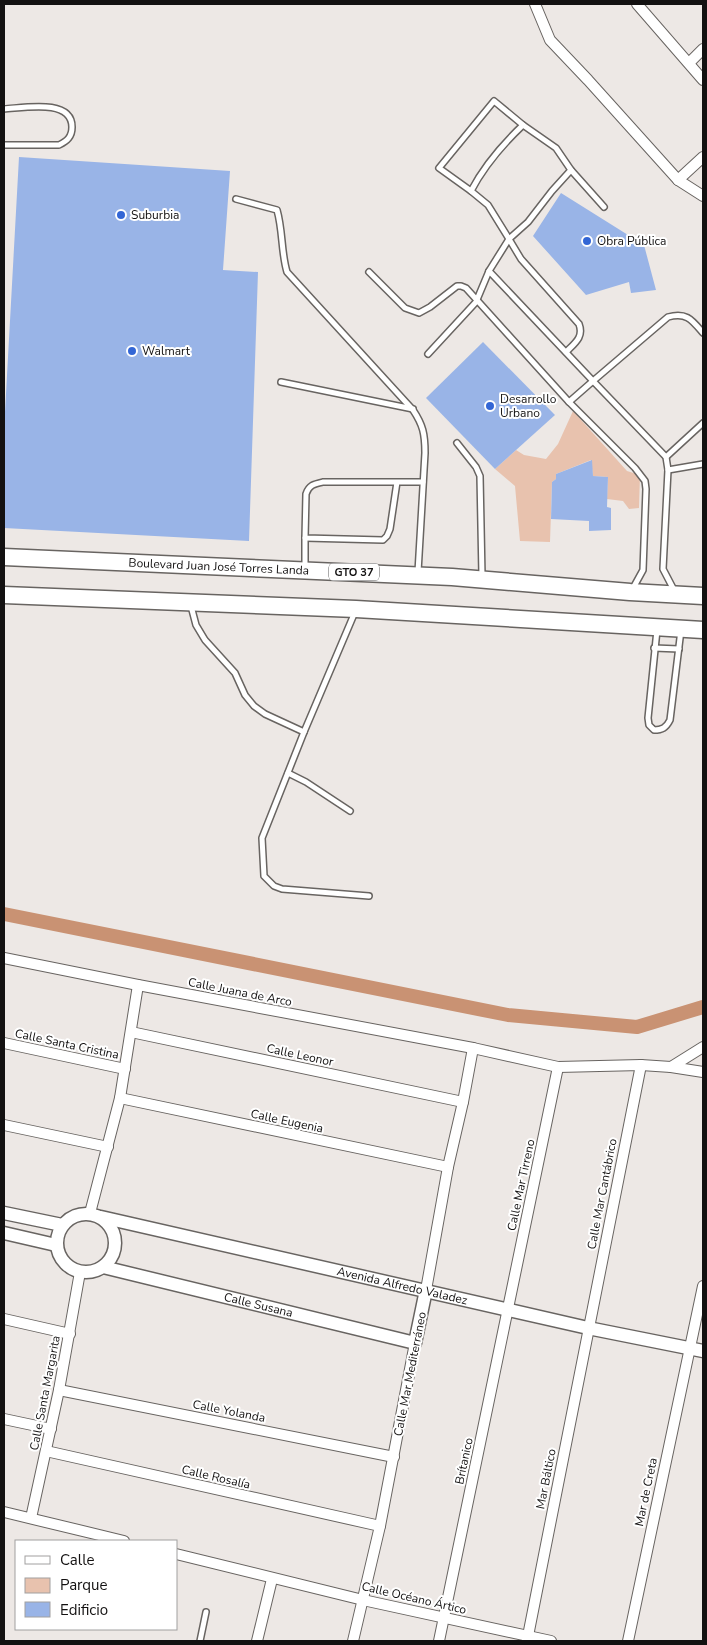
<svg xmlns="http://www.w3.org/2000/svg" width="707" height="1645" font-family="'Nunito Sans',sans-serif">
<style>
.green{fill:#e8c2ae}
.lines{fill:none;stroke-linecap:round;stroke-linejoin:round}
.canal{stroke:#c99273;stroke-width:14}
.building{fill:#99b4e7}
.service-casing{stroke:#686461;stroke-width:8}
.minor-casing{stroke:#686461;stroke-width:12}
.tertiary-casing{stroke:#686461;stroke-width:15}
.primary-casing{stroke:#686461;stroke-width:19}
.service{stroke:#fff;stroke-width:5}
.minor{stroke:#fff;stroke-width:10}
.tertiary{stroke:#fff;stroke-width:12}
.primary{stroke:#fff;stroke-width:16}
.poi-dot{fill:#3366d5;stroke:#fff;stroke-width:2}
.labels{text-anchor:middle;stroke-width:4;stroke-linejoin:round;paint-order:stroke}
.shield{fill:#fff;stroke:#5a5858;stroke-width:1}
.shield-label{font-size:11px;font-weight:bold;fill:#131111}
.poi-label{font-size:12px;fill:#131111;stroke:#fff;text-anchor:start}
.street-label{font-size:12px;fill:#131111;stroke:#fff}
</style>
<rect width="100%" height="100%" fill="#ede8e5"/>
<path class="green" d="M573 411 627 471 640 475 639 508 629 509 623 501 607 499 608 477 593 476 591 460 556 474V479L552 482 550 542 520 541 515 486 495 469 516 450 524 455 546 459 558 444Z"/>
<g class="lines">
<path class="canal" d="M4 914 508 1015 637 1027 703 1007"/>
</g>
<g class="building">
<path d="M19 157 230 171 223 270 258 272 249 541 4 528V430Z"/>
<path d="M561 193 644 245 656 290 631 293 629 282 586 295 533 236Z"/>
<path d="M483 342 555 415 495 469 426 398Z"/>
<path d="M592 460 593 476 608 477 607 507 611 508V530L589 531V521L551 519 552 482 556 479V474Z"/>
</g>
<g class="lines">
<g class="service-casing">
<g id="service">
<path d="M4 109C23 108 72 98 72 127 72 137 67 141 59 145H4"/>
<path d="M471 191 439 168 494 101 523 125"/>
<path d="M236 199 277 210C283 231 281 252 287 272L413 410C423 425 425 434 425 453L418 572"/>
<path d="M489 271 593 381 668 317C687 312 692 320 703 333"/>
<path d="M369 272 405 308 419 313 430 307 457 286H461L466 288 569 402"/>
<path d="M566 352C575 343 584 337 579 324L521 259 509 239 528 222 552 191 571 170"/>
<path d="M428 354 476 302 489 271 509 239 488 205 471 191C484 166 502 145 523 125L556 148 571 170 604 207"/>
<path d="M281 382 413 409"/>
<path d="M457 443 476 467 480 476 482 576"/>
<path d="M666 457 703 423"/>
<path d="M668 470 703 464"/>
<path d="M397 482 390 529 387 536 383 540 305 538 306 494C309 485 314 484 323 482H423"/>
<path d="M305 569V538"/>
<path d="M632 590 643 570 646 489 645 481 635 468 569 402 593 381 666 457 668 470 663 569 675 592"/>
<path d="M191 606 196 625 205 640 235 673 245 695 254 706 265 714 304 732"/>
<path d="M355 612 304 732 262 838 264 876 274 886 282 889 369 896"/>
<path d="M657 630 648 718 649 725 654 730C662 730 666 728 670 720L681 630"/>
<path d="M654 648 679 649"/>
<path d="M288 773 306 782 350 811"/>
<path d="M200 1641 206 1612"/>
</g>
</g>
<g class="minor-casing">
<g id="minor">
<path d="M535 4 550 40 588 80 678 180 703 196"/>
<path d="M637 4 703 80"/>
<path d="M689 63 703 49"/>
<path d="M678 180 703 157"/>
<path d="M4 958 138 985 473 1048 558 1067 641 1065 671 1067 703 1072"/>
<path d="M131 1032 463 1102"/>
<path d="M4 1043 125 1069"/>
<path d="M671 1067 703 1047"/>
<path d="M120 1098 448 1167"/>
<path d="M4 1125 108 1147"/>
<path d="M90 1213 120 1098 138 985"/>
<path d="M426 1290 448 1167 463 1102 473 1048"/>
<path d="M4 1319 70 1334"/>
<path d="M59 1390 394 1457"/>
<path d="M4 1419 51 1429"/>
<path d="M46 1451 380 1526"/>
<path d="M4 1512 124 1541"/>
<path d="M31 1518 59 1390 80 1272"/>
<path d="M176 1554 363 1600 551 1641"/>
<path d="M257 1641 272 1579"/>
<path d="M353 1641 380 1526 415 1343"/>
<path d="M439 1641 558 1067"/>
<path d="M527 1641 641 1065"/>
<path d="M628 1641 703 1286"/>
</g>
</g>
<g class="tertiary-casing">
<g id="tertiary">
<path d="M4 1213 62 1225"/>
<circle cx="86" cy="1243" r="29"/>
<path id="s1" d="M101 1217 588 1328 703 1351"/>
<path d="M4 1233 56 1245"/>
<path id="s2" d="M103 1267 415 1343 426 1290"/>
</g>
</g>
<g class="primary-casing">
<g id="primary">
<path id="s3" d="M4 557 452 577 630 592 703 596"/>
<path d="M4 595 356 609 703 630"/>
</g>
</g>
<use href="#service" class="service"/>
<use href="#minor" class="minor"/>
<use href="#tertiary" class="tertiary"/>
<use href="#primary" class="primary"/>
</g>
<g class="poi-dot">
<circle cx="121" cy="215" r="5"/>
<circle cx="587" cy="241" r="5"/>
<circle cx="132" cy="351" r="5"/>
<circle cx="490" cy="406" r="5"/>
</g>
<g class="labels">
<rect class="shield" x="329" y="563.5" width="50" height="17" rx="4"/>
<g class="shield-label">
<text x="354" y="576">GTO 37</text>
</g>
<g class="poi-label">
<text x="131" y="219">Suburbia</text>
<text x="597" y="245">Obra Pública</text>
<text x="142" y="355">Walmart</text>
<text x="500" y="403">Desarrollo<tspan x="500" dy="14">Urbano</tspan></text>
</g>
<g class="street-label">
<text dy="4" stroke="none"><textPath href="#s3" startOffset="215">Boulevard Juan José Torres Landa</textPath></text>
<text transform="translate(240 992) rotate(11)" y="4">Calle Juana de Arco</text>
<text transform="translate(67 1044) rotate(12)" y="4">Calle Santa Cristina</text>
<text transform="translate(300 1055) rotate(12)" y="4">Calle Leonor</text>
<text transform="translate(287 1121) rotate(12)" y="4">Calle Eugenia</text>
<text transform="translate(521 1185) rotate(-78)" y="4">Calle Mar Tirreno</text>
<text transform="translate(602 1194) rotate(-79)" y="4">Calle Mar Cantábrico</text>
<text dy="4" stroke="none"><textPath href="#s1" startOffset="309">Avenida Alfredo Valadez</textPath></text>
<text dy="4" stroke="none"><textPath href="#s2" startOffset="160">Calle Susana</textPath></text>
<text transform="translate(410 1374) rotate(-79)" y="4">Calle Mar Mediterráneo</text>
<text transform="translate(45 1393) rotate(-79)" y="4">Calle Santa Margarita</text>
<text transform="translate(229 1411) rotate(11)" y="4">Calle Yolanda</text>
<text transform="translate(464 1461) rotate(-78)" y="4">Brítanico</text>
<text transform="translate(216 1477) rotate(13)" y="4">Calle Rosalía</text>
<text transform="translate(546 1479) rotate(-79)" y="4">Mar Báltico</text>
<text transform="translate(646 1492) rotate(-78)" y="4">Mar de Creta</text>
<text transform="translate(414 1598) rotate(13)" y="4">Calle Océano Ártico</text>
</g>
</g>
<rect width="707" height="1645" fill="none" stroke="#131111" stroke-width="10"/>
<rect x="15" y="1540" width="162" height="90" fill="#ffffff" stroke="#a1a0a0"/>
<rect x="25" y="1556" width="25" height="8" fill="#ffffff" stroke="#a1a0a0"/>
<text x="60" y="1565" font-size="15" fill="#131111">Calle</text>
<rect x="25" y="1578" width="25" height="15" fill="#e8c2ae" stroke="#a1a0a0"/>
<text x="60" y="1590" font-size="15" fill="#131111">Parque</text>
<rect x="25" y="1602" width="25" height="15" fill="#99b4e7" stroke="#a1a0a0"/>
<text x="60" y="1615" font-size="15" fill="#131111">Edificio</text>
</svg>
